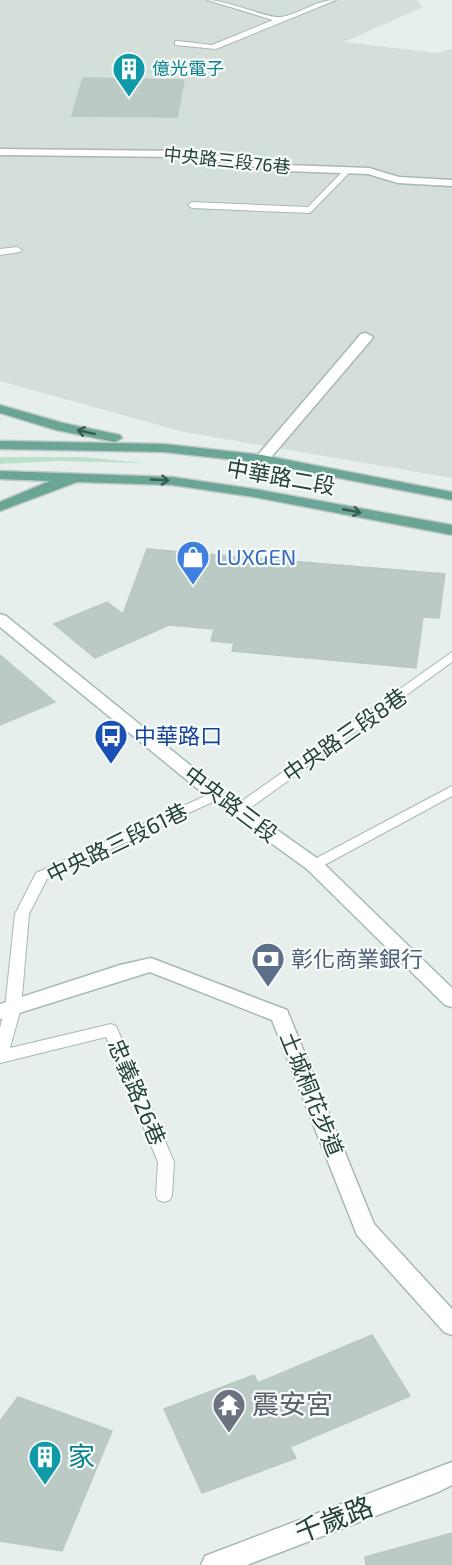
<svg xmlns="http://www.w3.org/2000/svg" width="452" height="1565" font-family="'Exo 2','Noto Sans TC',sans-serif">
<style>
.built{fill:#d4dfda}
.green{fill:#bfe0c8}
.building{fill:#bbcac4;stroke:#b8c9c2;stroke-width:1.5}
.lines{fill:none;stroke-linecap:round;stroke-linejoin:round}
.lane-casing{stroke:#a8b8b2;stroke-width:2}
.street-casing{stroke:#a8b8b2;stroke-width:3}
.secondary-casing{stroke:#a4bbb3;stroke-width:3}
.primary-casing{stroke:#c2cac8;stroke-width:3}
.lane{fill:#fff;fill-rule:evenodd}
.street{fill:#fff;fill-rule:evenodd}
.secondary{fill:#fff;fill-rule:evenodd}
.primary{fill:#6aa596;fill-rule:evenodd}
.oneway{stroke:#365b51}
.labels{text-anchor:middle;stroke-width:4.5;stroke-linejoin:round;paint-order:stroke}
.far-culture-label{font-size:18px;fill:#0d838f;stroke:#f7fbf9;text-anchor:start}
.far-street-label{font-size:18px;fill:#24423a;stroke:#f7fbf9}
.street-label{font-size:22px;fill:#24423a;stroke:#f7fbf9}
.shop-label{font-size:22px;fill:#366cbe;stroke:#f7fbf9;text-anchor:start}
.transit-label{font-size:22px;fill:#164399;stroke:#f7fbf9;text-anchor:start}
.service-label{font-size:22px;fill:#4e5e75;stroke:#f7fbf9;text-anchor:start}
.near-worship-label{font-size:27px;fill:#5b616d;stroke:#f7fbf9;text-anchor:start}
.near-culture-label{font-size:27px;fill:#0d838f;stroke:#f7fbf9;text-anchor:start}
.near-street-label{font-size:27px;fill:#24423a;stroke:#f7fbf9}
</style>
<rect width="100%" height="100%" fill="#e6efeb"/>
<path class="built" d="M0 0H417L423 7 344 42 436 53 452 49V478L184 432 0 381Z"/>
<path class="green" d="M0 457H82L145 463 57 461 0 464Z"/>
<g class="building">
<path d="M83 78 184 80 177 117 72 116Z"/>
<path d="M147 549 445 574 439 618 423 617 416 668 232 651 234 643 211 641 214 629 169 625 95 658 54 624 107 602 123 614Z"/>
<path d="M0 655 55 702 0 725Z"/>
<path d="M372 1335 410 1396 290 1447 296 1458 202 1493 164 1409 254 1375 258 1383Z"/>
<path d="M18 1397 112 1431 62 1551 0 1541V1421Z"/>
<path d="M452 1533V1565H366L365 1557Z"/>
</g>
<g class="lines">
<g class="lane-casing">
<g id="lane">
<path d="M207 0C228 0 268 19 281 17 300 14 316 0 336 0L216 49 175 45V41H178L212 45 273 20Z"/>
<path d="M346 168 349 169V173L310 213 192 208 188 205 192 202 308 207Z"/>
<path d="M17 247 22 250 20 252 0 255V249Z"/>
<path d="M452 652V662L242 814H232L230 811 232 808Z"/>
<path d="M452 786V796L319 868H309L307 865 309 862Z"/>
<path d="M216 791 223 795 221 798 47 879 29 914 21 1008 10 1048 111 1024 116 1026 174 1162 172 1195 170 1200 164 1202 158 1200 156 1195 158 1162 106 1037 0 1063V1028L5 1008 15 914 36 873Z"/>
</g>
</g>
<g class="street-casing">
<g id="street">
<path d="M0 149 182 151 286 165 369 168 399 177 452 180V186L398 183 368 174 286 171 182 157 0 155Z"/>
<path d="M366 333 373 337 371 340 267 462H257L255 459 257 456 361 334Z"/>
<path d="M151 958 287 1010 374 1224 452 1309V1335L444 1332 357 1235 272 1020 150 972 0 1019V1004L120 965Z"/>
<path d="M452 1462V1485L438 1492 247 1565H201L205 1556Z"/>
</g>
</g>
<g class="secondary-casing">
<path id="secondary" d="M0 614 6 616 222 791 321 861 452 988V1007L445 1005 307 869 210 799 0 627Z"/>
</g>
<g class="primary-casing">
<g id="primary">
<path d="M0 405 63 423 120 435 122 438 115 442 56 430 0 413Z"/>
<path d="M0 441 164 444 262 455 452 492V500L262 463 164 452 0 449Z"/>
<path d="M0 471 172 477 254 489 452 525V535L254 497 172 485 77 482 0 511V502L50 481 0 479Z"/>
</g>
</g>
<use href="#lane" class="lane"/>
<use href="#street" class="street"/>
<use href="#secondary" class="secondary"/>
<use href="#primary" class="primary"/>
</g>
<defs><path id="oneway-shaft" d="M-6 0H5M1.5-3L5.5 0L1.5 3" fill="none" stroke-width="1.6" stroke-linecap="round" stroke-linejoin="round" transform="scale(1.5)"/></defs>
<g class="oneway">
<use href="#oneway-shaft" transform="translate(86 432) rotate(-168)"/>
<use href="#oneway-shaft" transform="translate(160 480) rotate(3)"/>
<use href="#oneway-shaft" transform="translate(352 511) rotate(11)"/>
</g>
<defs>
<g id="building-pin" transform="scale(1.725)"><path d="M0 17L-7.5 6A9.5 9.5 0 1 1 7.5 6Z" fill="#0f9aa8" stroke="#f7fbf9"/><path d="M-4-6H4V6H1V3H-1V6H-4ZM-2.5-4.3h1.7v1.8h-1.7ZM.8-4.3h1.7v1.8H.8ZM-2.5-1h1.7V.8h-1.7ZM.8-1h1.7V.8H.8Z" fill="#fff"/></g>
<g id="shop-pin" transform="scale(1.725)"><path d="M0 17L-7.5 6A9.5 9.5 0 1 1 7.5 6Z" fill="#3f7fe0" stroke="#f7fbf9"/><path d="M-5-2.5h2.3a2.7 3.5 0 0 1 5.4 0H5L5.5 6h-11ZM-1.5-2.5h3a1.5 2.3 0 0 0-3 0Z" fill="#fff"/></g>
<g id="bus-pin" transform="scale(1.725)"><path d="M0 17L-7.5 6A9.5 9.5 0 1 1 7.5 6Z" fill="#1a4fb4" stroke="#f7fbf9"/><path d="M-5-6H5V4H4V6H2V4H-2V6H-4V4H-5ZM-3.5-4V0h7V-4ZM-3.5 1.2v1.5H-2V1.2ZM2 1.2v1.5H3.5V1.2Z" fill="#fff"/></g>
<g id="bank-pin" transform="scale(1.725)"><path d="M0 17L-7.5 6A9.5 9.5 0 1 1 7.5 6Z" fill="#5c6f8a" stroke="#f7fbf9"/><path d="M-6-4H6V4H-6ZM0-2.3a2.3 2.3 0 1 0 0 4.6a2.3 2.3 0 1 0 0-4.6Z" fill="#fff"/></g>
<g id="temple-pin" transform="scale(1.725)"><path d="M0 17L-7.5 6A9.5 9.5 0 1 1 7.5 6Z" fill="#6b7280" stroke="#f7fbf9"/><path d="M0-6L5-2H3V0L6.5 2.5H4V6H1.5V3h-3V6H-4V2.5H-6.5L-3 0V-2H-5Z" fill="#fff"/></g>
</defs>
<g fill-rule="evenodd">
<use href="#building-pin" x="129" y="69"/>
<use href="#shop-pin" x="193" y="557"/>
<use href="#bus-pin" x="111" y="736"/>
<use href="#bank-pin" x="268" y="959"/>
<use href="#temple-pin" x="229" y="1405"/>
<use href="#building-pin" x="45" y="1457"/>
</g>
<g class="labels">
<g class="far-culture-label">
<text x="152" y="75">億光電子</text>
</g>
<g class="far-street-label">
<text transform="translate(227 161) rotate(6)" y="6">中央路三段76巷</text>
</g>
<g class="street-label">
<text transform="translate(281 477) rotate(10)" y="8">中華路二段</text>
<text transform="translate(345 735) rotate(-35)" y="8">中央路三段8巷</text>
<text transform="translate(231 804) rotate(37)" y="8">中央路三段</text>
<text transform="translate(117 843) rotate(-26)" y="8">中央路三段61巷</text>
<text transform="translate(137 1092) rotate(67)" y="8">忠義路26巷</text>
<text transform="translate(312 1094) rotate(68)" y="8">土城桐花步道</text>
</g>
<g class="shop-label">
<text x="216" y="565">LUXGEN</text>
</g>
<g class="transit-label">
<text x="134" y="744">中華路口</text>
</g>
<g class="service-label">
<text x="291" y="967">彰化商業銀行</text>
</g>
<g class="near-worship-label">
<text x="252" y="1414">震安宮</text>
</g>
<g class="near-culture-label">
<text x="68" y="1466">家</text>
</g>
<g class="near-street-label">
<text transform="translate(334 1520) rotate(-21)" y="9">千歲路</text>
</g>
</g>
</svg>
